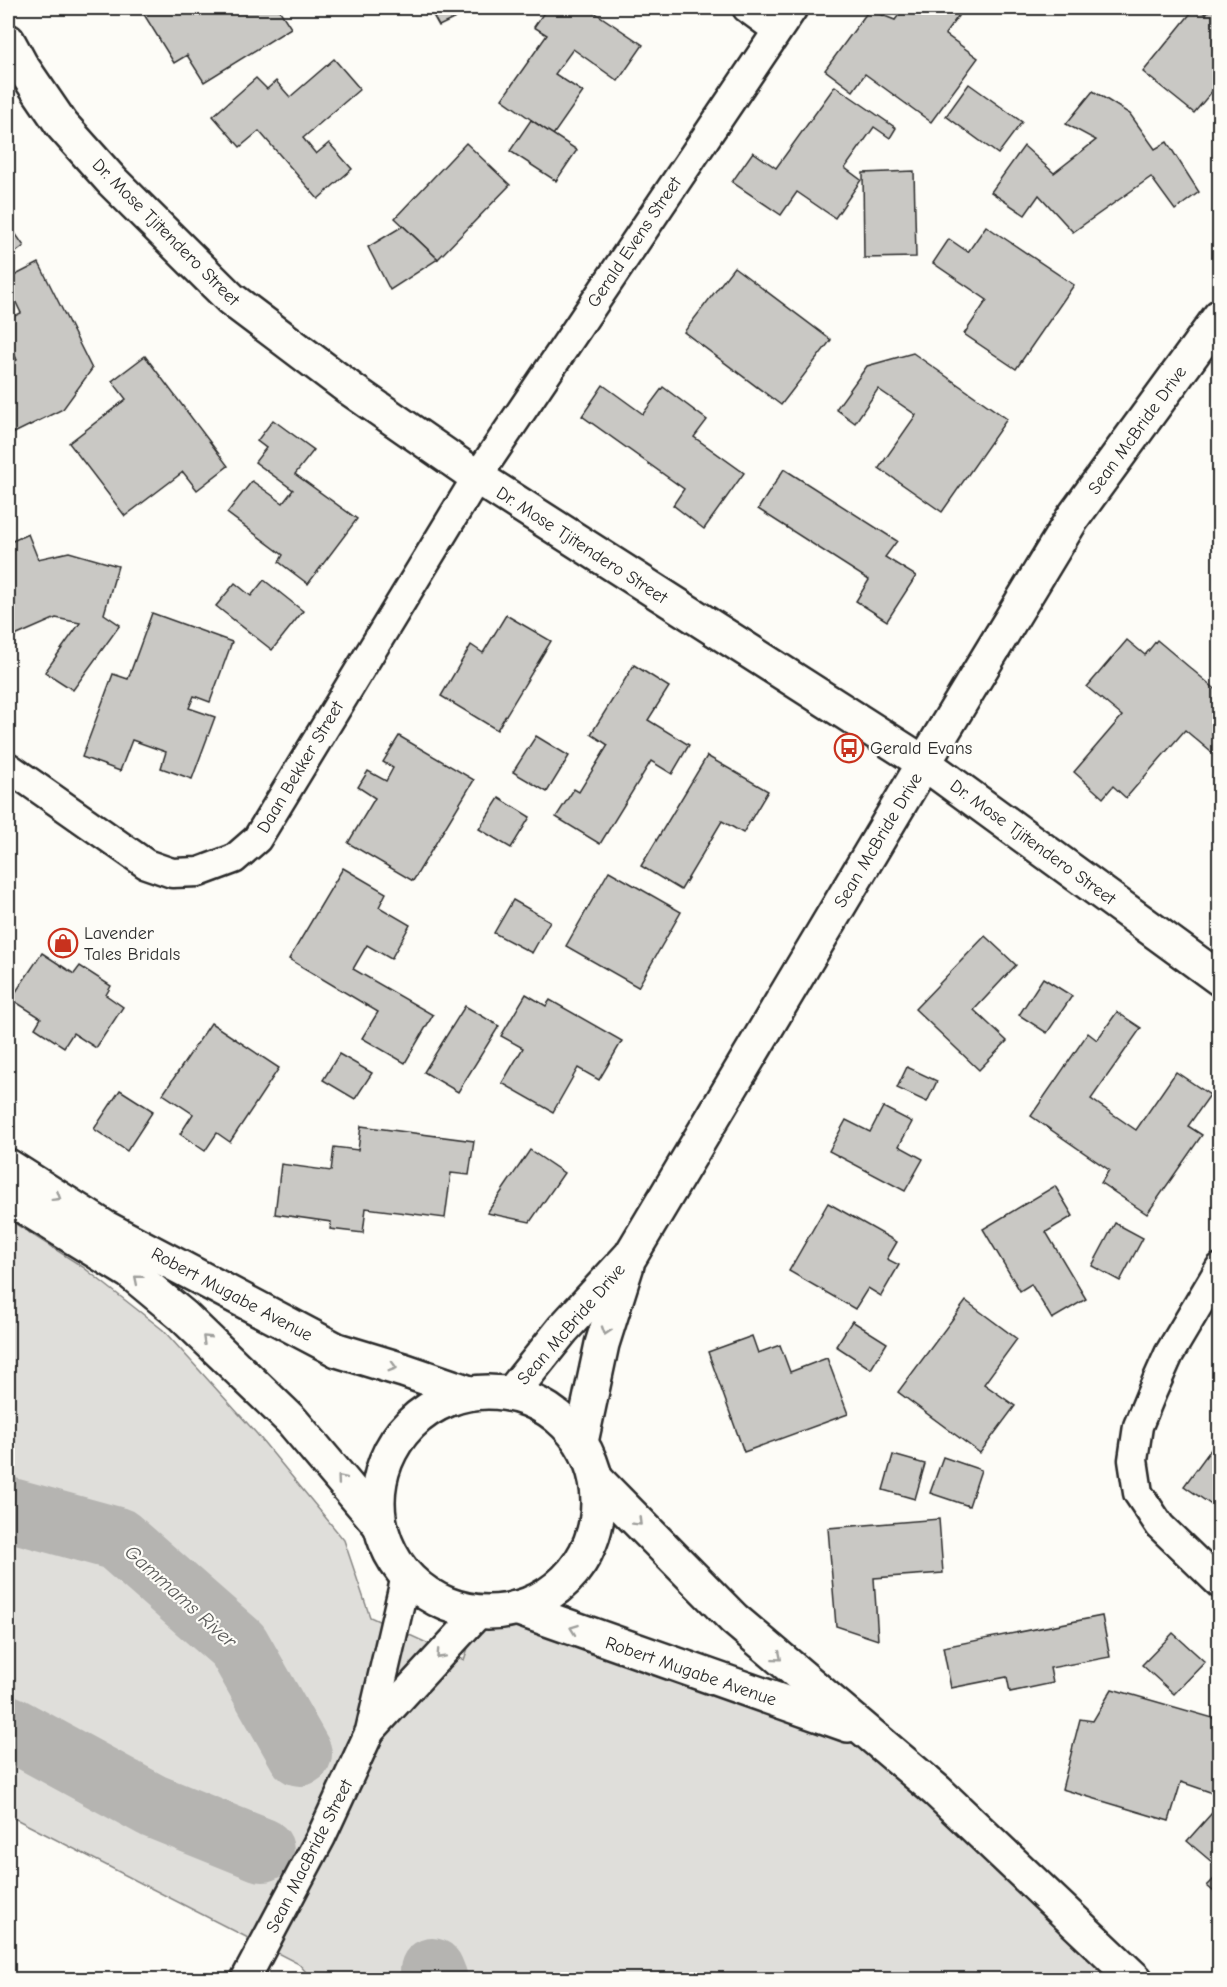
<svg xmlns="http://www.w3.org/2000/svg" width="1227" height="1987" font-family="'Comic Neue',sans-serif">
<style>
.green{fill:#dfdeda;stroke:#858482;stroke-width:1.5}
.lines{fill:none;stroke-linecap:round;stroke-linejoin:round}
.river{stroke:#b5b4b1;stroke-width:64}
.building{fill:#c9c8c4;stroke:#2b2b2b;stroke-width:1.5}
.street-casing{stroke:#2b2b2b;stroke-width:33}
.secondary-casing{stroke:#2b2b2b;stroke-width:38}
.street{stroke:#fdfcf7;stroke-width:28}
.secondary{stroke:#fdfcf7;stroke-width:33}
.oneway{stroke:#9e9e9b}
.labels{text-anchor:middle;stroke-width:4.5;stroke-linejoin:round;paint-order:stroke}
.street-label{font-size:18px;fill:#2b2b2b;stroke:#fdfcf7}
.poi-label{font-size:18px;fill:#2b2b2b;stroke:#fdfcf7;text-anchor:start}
.water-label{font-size:20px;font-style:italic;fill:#5b5b5a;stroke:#fdfcf7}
</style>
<rect width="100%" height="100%" fill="#fdfcf7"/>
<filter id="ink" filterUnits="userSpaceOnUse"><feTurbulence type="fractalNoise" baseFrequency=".0167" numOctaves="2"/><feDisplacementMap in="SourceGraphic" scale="12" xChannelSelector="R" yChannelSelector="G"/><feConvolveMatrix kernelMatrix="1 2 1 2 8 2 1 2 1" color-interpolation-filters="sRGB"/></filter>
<g filter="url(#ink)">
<path class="green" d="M8 1219 83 1267 163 1330 257 1434 344 1540 370 1617 464 1660 480 1612 516 1608 867 1731 1136 1979H312L299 1964 8 1815Z"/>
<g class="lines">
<g class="river">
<path d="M8 1509 117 1539 238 1645 300 1754"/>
<path d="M8 1727 153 1806 262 1850"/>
<path d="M432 1970 436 1980"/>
</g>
</g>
<g class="building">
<path d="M140 8H278L291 28 204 82 187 55 174 63Z"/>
<path d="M429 8H476L439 26Z"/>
<path d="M547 8H588L643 45 618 81 573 49 555 74 583 92 553 135 502 99 547 35 534 27Z"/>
<path d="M904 8H964L945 34 978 58 931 122 865 74 853 91 825 70 869 10 895 20Z"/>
<path d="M1195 8 1206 14 1211 8H1220V82L1194 113 1143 72Z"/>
<path d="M334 59 360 89 303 138 316 154 329 143 352 169 318 199 259 131 240 147 213 116 256 78 267 89 276 81 290 97Z"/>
<path d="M969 84 1022 122 998 154 946 116Z"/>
<path d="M835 86 896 128 890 138 874 127 845 168 861 180 835 218 797 192 781 215 732 182 753 152 776 168Z"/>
<path d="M1093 91 1130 114 1155 149 1167 142 1199 192 1175 210 1151 177 1073 232 1039 195 1025 215 991 192 1024 146 1054 173 1096 140 1066 124Z"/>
<path d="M531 120 577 150 556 181 510 151Z"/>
<path d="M466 143 510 185 438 259 395 218Z"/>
<path d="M914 171 916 257 864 258 863 173Z"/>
<path d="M8 223 24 246 8 258Z"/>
<path d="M403 226 438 259 390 290 368 247Z"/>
<path d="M986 226 1074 285 1016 369 964 334 987 300 933 263 949 239 968 252Z"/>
<path d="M39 263 92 369 63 409 8 436V364L17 360 8 341V319L21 313 8 286V279Z"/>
<path d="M734 267 831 340 781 405 684 332Z"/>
<path d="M913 353 1007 419 942 512 879 468 916 415 878 389 855 423 836 409 867 366Z"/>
<path d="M145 356 228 466 197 490 183 472 125 516 69 443 126 399 112 381Z"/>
<path d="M603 385 643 414 663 387 707 420 694 437 744 473 704 529 673 505 684 489 582 416Z"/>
<path d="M273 420 314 450 295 474 357 519 308 584 279 562 283 555 227 513 252 481 283 503 293 490 255 462 266 448 257 441Z"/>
<path d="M784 469 897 541 885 557 916 576 887 621 856 601 869 580 758 509Z"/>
<path d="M28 534 38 559 69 552 118 566 104 614 120 625 73 690 45 672 80 623 56 618 8 639V543Z"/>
<path d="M264 580 303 611 272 650 216 606 235 583 251 596Z"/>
<path d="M152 613 232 642 210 702 194 696 189 708 215 717 192 779 161 768 166 752 132 740 120 771 82 757 113 674 128 679Z"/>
<path d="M506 615 551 641 497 730 441 696 471 645 483 653Z"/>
<path d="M1127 640 1145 655 1157 640 1220 693V756L1218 758 1185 730 1126 798 1113 786 1103 798 1074 772 1122 716 1087 687Z"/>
<path d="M634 665 669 687 648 720 689 745 672 774 651 761 600 844 556 817 574 789 579 792 608 745 591 734Z"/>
<path d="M399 736 474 780 413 881 348 843 375 798 358 787 368 771 386 781 393 768 383 762Z"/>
<path d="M536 736 569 756 547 792 513 772Z"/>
<path d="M707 756 768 791 743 833 722 821 681 890 641 866Z"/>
<path d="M499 798 530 817 511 848 479 829Z"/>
<path d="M343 868 386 893 379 907 410 925 391 959 367 945 353 969 433 1015 405 1063 362 1038 378 1012 289 959Z"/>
<path d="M609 871 681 912 638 987 566 946Z"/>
<path d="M513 900 550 921 532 953 494 933Z"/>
<path d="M985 936 1016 965 974 1010 1007 1041 979 1070 915 1009Z"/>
<path d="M42 953 74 974 80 966 111 986 106 995 123 1007 96 1048 73 1033 64 1047 35 1028 41 1018 11 999Z"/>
<path d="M1043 978 1072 996 1047 1033 1019 1015Z"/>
<path d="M526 994 546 1006 550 1000 622 1041 599 1080 578 1068 553 1112 502 1083 523 1048 501 1036Z"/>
<path d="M465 1006 499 1026 458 1092 424 1072Z"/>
<path d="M1117 1012 1141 1028 1091 1099 1136 1130 1176 1072 1210 1095 1188 1126 1202 1135 1147 1214 1101 1183 1109 1170 1031 1116 1088 1033 1097 1040Z"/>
<path d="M211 1023 279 1068 230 1142 217 1133 205 1151 180 1134 193 1114 163 1094Z"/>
<path d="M339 1054 372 1073 355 1099 323 1080Z"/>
<path d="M907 1067 937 1081 927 1102 897 1088Z"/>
<path d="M120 1090 153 1111 127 1151 94 1129Z"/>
<path d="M883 1107 912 1122 899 1146 923 1159 905 1191 829 1151 846 1120 870 1132Z"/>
<path d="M361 1126 474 1141 469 1175 451 1173 445 1218 366 1208 363 1233 330 1229 331 1222 275 1214 281 1164 331 1171 334 1147 358 1150Z"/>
<path d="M530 1150 564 1173 530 1222 487 1213Z"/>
<path d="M1055 1186 1073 1216 1046 1232 1086 1299 1052 1319 1031 1284 1020 1291 983 1229Z"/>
<path d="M828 1203 897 1242 887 1259 899 1265 881 1296 868 1288 855 1309 789 1271Z"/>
<path d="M1115 1223 1143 1238 1120 1281 1092 1266Z"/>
<path d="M966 1301 1017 1339 984 1384 1015 1406 980 1453 898 1392Z"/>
<path d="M852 1321 887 1343 871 1369 836 1346Z"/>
<path d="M752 1336 758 1353 780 1345 790 1372 827 1358 848 1414 744 1452 708 1352Z"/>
<path d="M1220 1437V1509L1219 1510 1184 1486Z"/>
<path d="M893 1455 925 1464 915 1499 883 1490Z"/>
<path d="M943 1457 981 1470 969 1506 930 1493Z"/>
<path d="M939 1519 943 1573 874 1578 878 1640 836 1626 828 1528Z"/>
<path d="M1102 1616 1110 1657 1050 1668 1053 1683 1010 1692 1007 1677 951 1688 943 1647Z"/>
<path d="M1173 1633 1205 1662 1174 1694 1142 1665Z"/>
<path d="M1112 1689 1220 1720V1789L1216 1794 1181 1782 1169 1821 1062 1789 1080 1719 1093 1721Z"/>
<path d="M1220 1804V1869L1187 1841Z"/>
<path d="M1220 1873V1897L1207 1886Z"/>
</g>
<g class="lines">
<g class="street-casing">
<g id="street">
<path d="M747 8 777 30"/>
<path d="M8 767 146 864 172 873 199 872 234 859 257 839 477 477 793 8"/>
<path d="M1220 1268 1169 1354 1152 1392 1138 1426 1133 1460 1138 1493 1160 1526 1220 1584"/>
<path d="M371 1730 480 1612"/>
<path d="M245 1980 321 1837 370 1731 406 1576"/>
</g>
</g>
<g class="secondary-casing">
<g id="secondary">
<path d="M8 41 21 65 62 125 112 181 231 299 349 388 477 477 924 763 1220 979"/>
<path d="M8 1166 104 1227 337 1350 403 1370 470 1393"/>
<path d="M8 1197 130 1272 183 1316 292 1421 379 1524"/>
<circle cx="488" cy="1502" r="110"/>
<path d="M511 1394 563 1329 631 1255 924 763 1072 519 1220 316"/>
<path d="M581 1442 602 1344 627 1265"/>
<path d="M597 1480 734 1619 937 1791 1136 1980"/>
<path d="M516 1608 848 1725"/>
</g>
</g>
<use href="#street" class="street"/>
<use href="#secondary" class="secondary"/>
</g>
<defs><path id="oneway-chevron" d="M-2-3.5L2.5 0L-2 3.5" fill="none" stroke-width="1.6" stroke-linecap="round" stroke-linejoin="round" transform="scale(1.5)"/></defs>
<g class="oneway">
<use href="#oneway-chevron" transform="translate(57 1197) rotate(32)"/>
<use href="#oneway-chevron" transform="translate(138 1279) rotate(-140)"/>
<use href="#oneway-chevron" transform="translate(606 1331) rotate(108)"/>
<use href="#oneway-chevron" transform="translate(206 1339) rotate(-136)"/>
<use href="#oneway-chevron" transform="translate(393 1367) rotate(16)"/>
<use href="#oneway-chevron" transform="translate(341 1479) rotate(-130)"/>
<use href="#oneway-chevron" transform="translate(638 1522) rotate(45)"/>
<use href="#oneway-chevron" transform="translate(574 1629) rotate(-160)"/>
<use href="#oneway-chevron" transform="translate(440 1655) rotate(133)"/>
<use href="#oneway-chevron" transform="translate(778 1657) rotate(40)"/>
</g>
</g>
<defs>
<g id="bus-ring" transform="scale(1.5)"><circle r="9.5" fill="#fdfcf7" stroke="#c8321e" stroke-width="1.5"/><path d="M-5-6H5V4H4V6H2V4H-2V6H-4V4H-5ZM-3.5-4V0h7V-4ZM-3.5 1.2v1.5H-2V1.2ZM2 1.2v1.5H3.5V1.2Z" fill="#c8321e"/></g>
<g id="shop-ring" transform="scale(1.5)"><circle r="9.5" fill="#fdfcf7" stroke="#c8321e" stroke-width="1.5"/><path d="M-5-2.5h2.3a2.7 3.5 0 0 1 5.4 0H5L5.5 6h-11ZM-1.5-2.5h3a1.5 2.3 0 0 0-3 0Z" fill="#c8321e"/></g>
</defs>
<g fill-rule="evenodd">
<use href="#bus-ring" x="849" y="748"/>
<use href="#shop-ring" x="63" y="943"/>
</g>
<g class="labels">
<g class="street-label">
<text transform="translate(166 232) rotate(45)" y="6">Dr. Mose Tjitendero Street</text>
<text transform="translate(634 242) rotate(-56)" y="6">Gerald Evens Street</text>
<text transform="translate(1137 430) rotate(-54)" y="6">Sean McBride Drive</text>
<text transform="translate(582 545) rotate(33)" y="6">Dr. Mose Tjitendero Street</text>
<text transform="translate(300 767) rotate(-59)" y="6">Daan Bekker Street</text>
<text transform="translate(878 840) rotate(-59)" y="6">Sean McBride Drive</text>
<text transform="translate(1033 842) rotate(36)" y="6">Dr. Mose Tjitendero Street</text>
<text transform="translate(232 1294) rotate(28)" y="6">Robert Mugabe Avenue</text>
<text transform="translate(571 1324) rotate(-49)" y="6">Sean McBride Drive</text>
<text transform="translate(691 1671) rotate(19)" y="6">Robert Mugabe Avenue</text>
<text transform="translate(309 1856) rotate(-63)" y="6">Sean MacBride Street</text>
</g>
<g class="poi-label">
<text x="870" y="754">Gerald Evans</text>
<text x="84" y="939">Lavender<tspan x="84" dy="21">Tales Bridals</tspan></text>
</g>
<g class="water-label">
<text transform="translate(181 1596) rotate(42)" y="7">Gammams River</text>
</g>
</g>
<rect width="1227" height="1987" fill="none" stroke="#fdfcf7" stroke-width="30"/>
<rect x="15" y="15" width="1197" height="1957" fill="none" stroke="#2b2b2b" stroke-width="2" filter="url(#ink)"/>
</svg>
